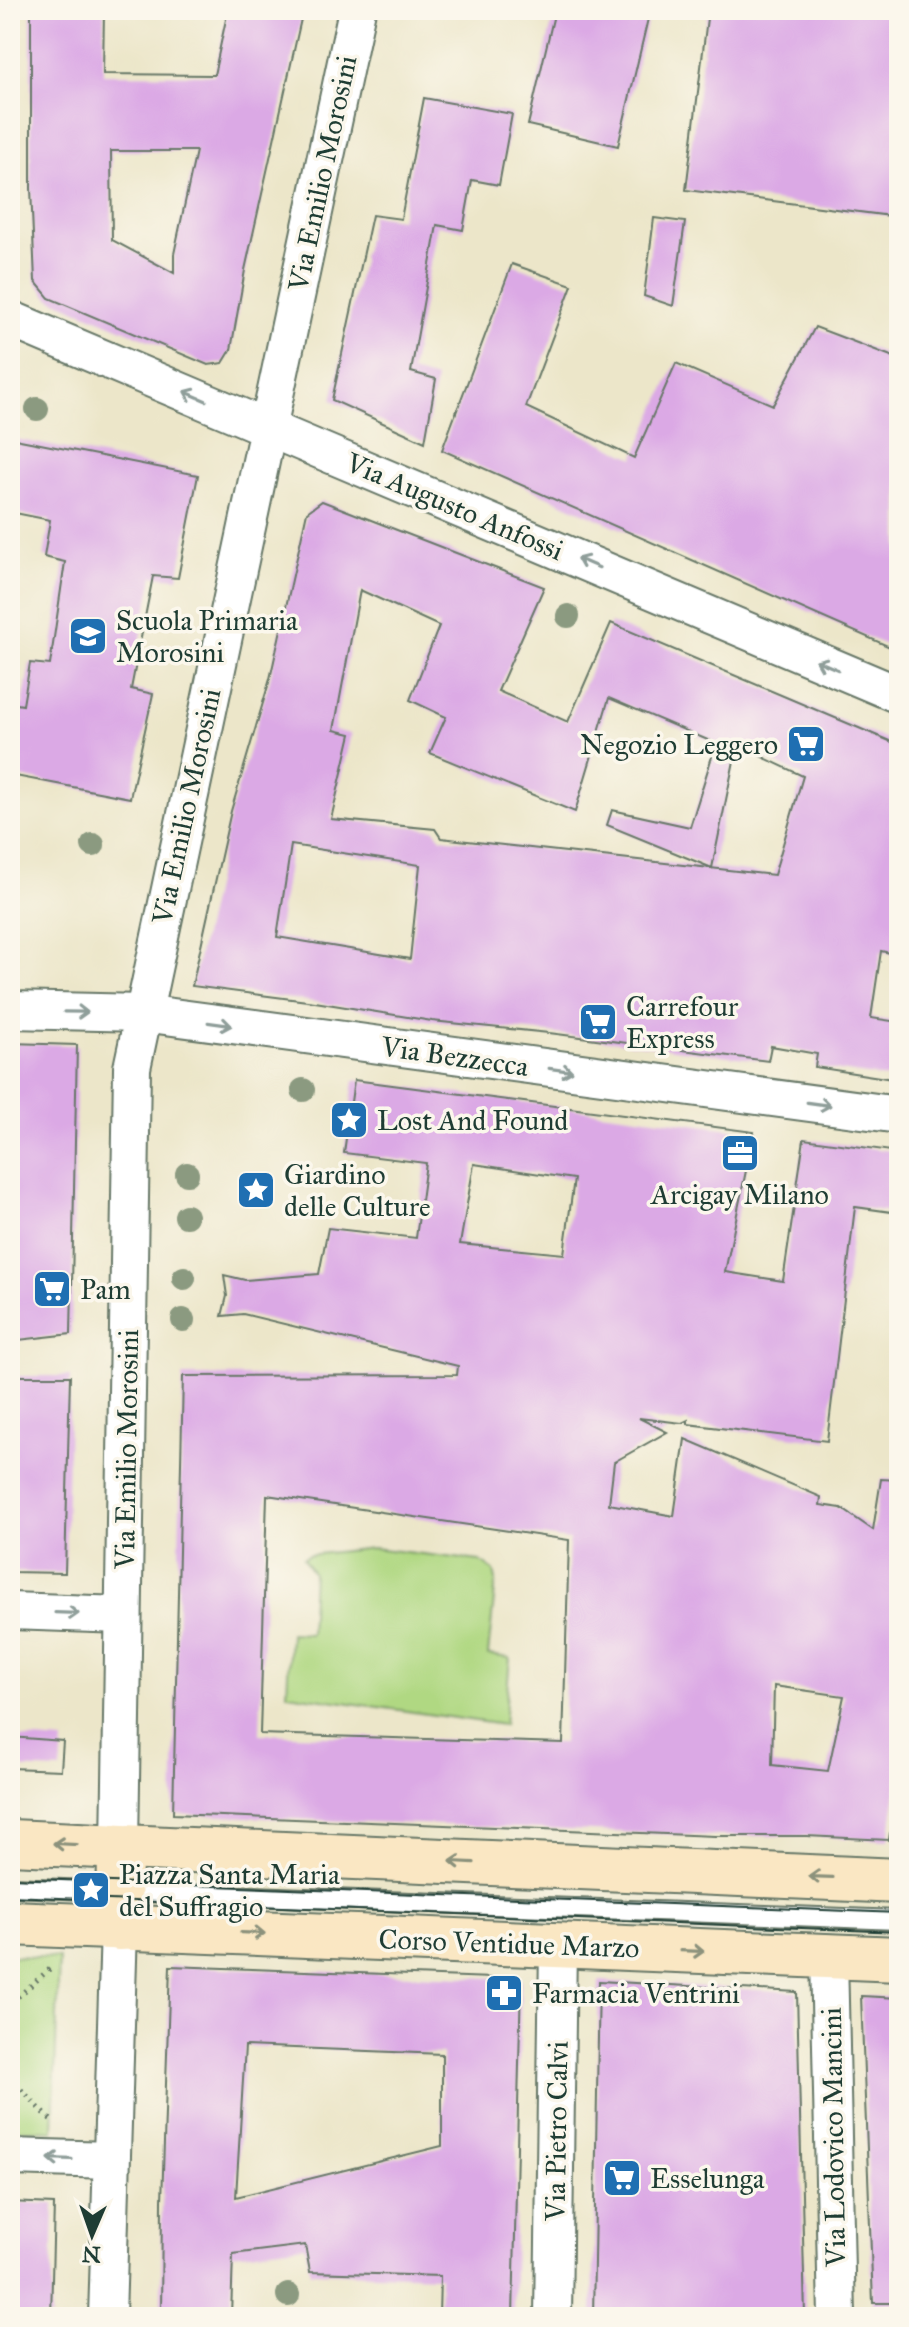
<svg xmlns="http://www.w3.org/2000/svg" width="909" height="2327" font-family="'IM FELL Great Primer',serif">
<style>
.green{fill:#b0d882;stroke:#688a5b;stroke-width:2}
.building{fill:#dba9e5;fill-rule:evenodd}
.lines{fill:none;stroke-linecap:round;stroke-linejoin:round}
.lane-casing{stroke:#677868;stroke-width:22}
.street-casing{stroke:#677868;stroke-width:40}
.secondary-casing{stroke:#677868;stroke-width:48}
.path{stroke:#677868;stroke-width:5;stroke-dasharray:2 6;stroke-linecap:butt}
.lane{stroke:#fff;stroke-width:18}
.street{stroke:#fff;stroke-width:36}
.secondary{stroke:#fae7c3;stroke-width:44}
.tram{stroke:#1f3d34;stroke-width:2}
.tree{fill:#8b9a80}
.oneway{stroke:#8f9e9a}
.oneway2{stroke:#8c927c}
.labels{text-anchor:middle;stroke-width:7;stroke-linejoin:round;paint-order:stroke}
.street-label{font-size:28px;fill:#1f3d34;stroke:#fbf7ec}
.poi-label{font-size:28px;fill:#1f3d34;stroke:#fbf7ec;text-anchor:start}
</style>
<rect width="100%" height="100%" fill="#fbf7ec"/>
<filter id="ink" filterUnits="userSpaceOnUse"><feTurbulence type="fractalNoise" baseFrequency=".0125" numOctaves="2"/><feDisplacementMap in="SourceGraphic" scale="16" xChannelSelector="R" yChannelSelector="G"/><feConvolveMatrix kernelMatrix="1 2 1 2 8 2 1 2 1" color-interpolation-filters="sRGB"/></filter>
<filter id="wash" filterUnits="userSpaceOnUse"><feTurbulence type="fractalNoise" baseFrequency=".006" numOctaves="4" result="noise"/><feDisplacementMap in="SourceGraphic" scale="32" xChannelSelector="R" yChannelSelector="G"/><feGaussianBlur stdDeviation="1.8" result="paint"/><feColorMatrix in="noise" values="0 0 0 0 0 0 0 0 0 0 0 0 0 0 0 0 0 1.4 0 .05"/><feComposite in="paint" operator="in"/></filter>
<g filter="url(#wash)">
<rect width="100%" height="100%" fill="#ece6c9"/>
<g class="green">
<path d="M373 1548 480 1561 494 1571 496 1580 488 1655 510 1658 504 1725 287 1694 290 1633 310 1634 313 1573 303 1558 308 1555Z"/>
<path d="M10 1956 59 1958 53 2131 10 2129Z"/>
</g>
<g id="blocks">
<g class="building">
<path d="M31 10H104L103 74 214 75 228 10H303L245 270 231 350 223 363 208 365 49 298 35 281 31 188ZM111 151H196L174 254V273L112 240Z"/>
<path d="M555 10H650L618 146 528 125Z"/>
<path d="M708 10H898L899 217 686 190Z"/>
<path d="M424 98 512 114 499 185 472 180 463 230 437 225 411 372 436 379 425 442 332 400 372 215 401 219Z"/>
<path d="M654 218 685 222 673 306 644 296Z"/>
<path d="M512 264 572 285 526 407 634 458 676 363 773 405 815 327 899 359V651L442 450Z"/>
<path d="M10 438 198 475 178 578 153 576 131 689 153 694 130 798 10 775V703L23 705 30 663 50 665 65 562 44 557 50 520 10 512Z"/>
<path d="M322 501 544 587 498 691 568 722 611 623 899 745V955L881 951 871 1018 899 1022V1080L815 1067 817 1054 771 1046 768 1061 549 1033 432 1021 315 1002 192 986 231 811 270 679 307 512ZM360 590 439 626 410 700 446 717 430 753 575 812 609 698 736 752 737 745 803 776 774 875 441 838 435 829 331 819 351 734 334 730ZM291 845 420 865 410 959 277 937Z"/>
<path d="M714 750 735 756 712 868 607 825 612 810 690 827Z"/>
<path d="M10 1043 77 1045 71 1334 10 1341Z"/>
<path d="M354 1080 754 1132 725 1272 783 1281 804 1139 899 1152V1213L855 1207 827 1441 688 1424V1420L682 1423 639 1418 667 1432 614 1462 609 1504 674 1516 685 1439 821 1497 820 1505 841 1508 873 1530 881 1479 899 1480V1771L889 1840 806 1836H715L173 1814 183 1376 457 1375 458 1366 243 1314 222 1316 227 1296 224 1275 245 1280 319 1274 328 1228 416 1238 426 1163 344 1153ZM474 1164 574 1179 564 1254 460 1244ZM267 1495 569 1540 563 1743 260 1734ZM774 1686 844 1696 828 1771 772 1765Z"/>
<path d="M10 1376H70L65 1573 10 1572Z"/>
<path d="M10 1737 63 1741 61 1770 10 1768Z"/>
<path d="M170 1966 521 1979 513 2317H439L440 2276 310 2272 305 2245 233 2254 231 2317H161L162 2201ZM245 2046 442 2054V2146L236 2197Z"/>
<path d="M599 1981 797 1992 805 2317H593Z"/>
<path d="M861 1996 899 1998V2303H873Z"/>
<path d="M10 2202 54 2204 51 2317H10Z"/>
</g>
</g>
</g>
<g filter="url(#ink)">
<use href="#blocks" fill-opacity="0" stroke="#677868" stroke-width="2"/>
<g class="lines">
<g class="lane-casing">
<path id="lane" d="M10 1887 899 1920"/>
</g>
<g class="street-casing">
<g id="street">
<path d="M10 319 899 695"/>
<path d="M10 1010 143 1013 899 1115"/>
<path d="M10 1611 123 1615"/>
<path d="M120 1847 132 1068 357 10"/>
<path d="M829 1956 837 2317"/>
<path d="M10 2157 111 2160"/>
<path d="M107 2317 119 1928"/>
<path d="M553 2317 558 1945"/>
</g>
</g>
<g class="secondary-casing">
<g id="secondary">
<path d="M10 1842 899 1881"/>
<path d="M10 1923 899 1959"/>
<path d="M119 1928 120 1847"/>
</g>
</g>
<g class="path">
<path d="M12 2002 53 1966"/>
<path d="M10 2059 11 2002"/>
<path d="M10 2078 51 2120"/>
</g>
<use href="#lane" class="lane"/>
<use href="#street" class="street"/>
<use href="#secondary" class="secondary"/>
<g class="tram">
<path d="M10 1878 899 1913"/>
<path d="M10 1896 899 1932"/>
</g>
</g>
<g class="tree">
<circle cx="37" cy="409" r="12"/>
<circle cx="568" cy="616" r="12"/>
<circle cx="93" cy="845" r="12"/>
<circle cx="303" cy="1090" r="12"/>
<circle cx="187" cy="1174" r="12"/>
<circle cx="186" cy="1216" r="12"/>
<circle cx="184" cy="1278" r="12"/>
<circle cx="183" cy="1320" r="12"/>
<circle cx="288" cy="2295" r="12"/>
</g>
<defs><path id="oneway-shaft" d="M-6 0H5M1.5-3L5.5 0L1.5 3" fill="none" stroke-width="1.6" stroke-linecap="round" stroke-linejoin="round" transform="scale(2)"/></defs>
<g class="oneway">
<use href="#oneway-shaft" transform="translate(195 396) rotate(-157)"/>
<use href="#oneway-shaft" transform="translate(588 563) rotate(-157)"/>
<use href="#oneway-shaft" transform="translate(827 665) rotate(-157)"/>
<use href="#oneway-shaft" transform="translate(76 1012) rotate(1)"/>
<use href="#oneway-shaft" transform="translate(220 1024) rotate(8)"/>
<use href="#oneway-shaft" transform="translate(561 1070) rotate(8)"/>
<use href="#oneway-shaft" transform="translate(819 1104) rotate(8)"/>
<use href="#oneway-shaft" transform="translate(67 1613) rotate(2)"/>
<use href="#oneway-shaft" transform="translate(60 2159) rotate(-178)"/>
</g>
<g class="oneway2">
<use href="#oneway-shaft" transform="translate(65 1844) rotate(-177)"/>
<use href="#oneway-shaft" transform="translate(462 1862) rotate(-177)"/>
<use href="#oneway-shaft" transform="translate(821 1877) rotate(-178)"/>
<use href="#oneway-shaft" transform="translate(253 1933) rotate(2)"/>
<use href="#oneway-shaft" transform="translate(692 1951) rotate(2)"/>
</g>
</g>
<defs>
<g id="school-square" transform="scale(2)"><rect x="-9" y="-9" width="18" height="18" rx="4" fill="#1f6fb2" stroke="#fbf7ec"/><path d="M0-5L7-2L0 1L-7-2ZM-4 1L0 2.5L4 1V4Q0 6-4 4Z" fill="#fff"/></g>
<g id="supermarket-square" transform="scale(2)"><rect x="-9" y="-9" width="18" height="18" rx="4" fill="#1f6fb2" stroke="#fbf7ec"/><path d="M-6-5.5h2.5l.6 2H6L4.5 2H-2.5L-4.4-4H-6ZM-1.5 3.2a1.3 1.3 0 1 0 .1 0ZM3 3.2a1.3 1.3 0 1 0 .1 0Z" fill="#fff"/></g>
<g id="sight-square" transform="scale(2)"><rect x="-9" y="-9" width="18" height="18" rx="4" fill="#1f6fb2" stroke="#fbf7ec"/><path d="M0-6L1.8-2.2L6-1.7L2.9 1.2L3.7 5.4L0 3.3L-3.7 5.4L-2.9 1.2L-6-1.7L-1.8-2.2Z" fill="#fff"/></g>
<g id="office-square" transform="scale(2)"><rect x="-9" y="-9" width="18" height="18" rx="4" fill="#1f6fb2" stroke="#fbf7ec"/><path d="M-6-3h4V-5.5h4V-3h4V5H-6ZM-1-4.5V-3h2v-1.5ZM-6 0V1H6V0Z" fill="#fff"/></g>
<g id="pharmacy-square" transform="scale(2)"><rect x="-9" y="-9" width="18" height="18" rx="4" fill="#1f6fb2" stroke="#fbf7ec"/><path d="M-2-6h4v4h4v4h-4v4h-4v-4h-4v-4h4Z" fill="#fff"/></g>
</defs>
<g fill-rule="evenodd">
<use href="#school-square" x="88" y="636"/>
<use href="#supermarket-square" x="806" y="744"/>
<use href="#supermarket-square" x="598" y="1022"/>
<use href="#sight-square" x="349" y="1120"/>
<use href="#office-square" x="740" y="1153"/>
<use href="#sight-square" x="256" y="1190"/>
<use href="#supermarket-square" x="52" y="1289"/>
<use href="#sight-square" x="91" y="1890"/>
<use href="#pharmacy-square" x="504" y="1993"/>
<use href="#supermarket-square" x="622" y="2178"/>
</g>
<g class="labels">
<g class="street-label">
<text transform="translate(322 173) rotate(-78)" y="10">Via Emilio Morosini</text>
<text transform="translate(455 506) rotate(23)" y="10">Via Augusto Anfossi</text>
<text transform="translate(186 806) rotate(-78)" y="10">Via Emilio Morosini</text>
<text transform="translate(455 1056) rotate(8)" y="10">Via Bezzecca</text>
<text transform="translate(126 1449) rotate(-89)" y="10">Via Emilio Morosini</text>
<text transform="translate(509 1943) rotate(2)" y="10">Corso Ventidue Marzo</text>
<text transform="translate(556 2131) rotate(-89)" y="10">Via Pietro Calvi</text>
<text transform="translate(833 2137) rotate(-91)" y="10">Via Lodovico Mancini</text>
</g>
<g class="poi-label">
<text x="116" y="630">Scuola Primaria<tspan x="116" dy="32">Morosini</tspan></text>
<text x="778" y="754" text-anchor="end">Negozio Leggero</text>
<text x="626" y="1016">Carrefour<tspan x="626" dy="32">Express</tspan></text>
<text x="377" y="1130">Lost And Found</text>
<text x="284" y="1184">Giardino<tspan x="284" dy="32">delle Culture</tspan></text>
<text x="740" y="1204" text-anchor="middle">Arcigay Milano</text>
<text x="80" y="1299">Pam</text>
<text x="119" y="1884">Piazza Santa Maria<tspan x="119" dy="32">del Suffragio</tspan></text>
<text x="532" y="2003">Farmacia Ventrini</text>
<text x="650" y="2188">Esselunga</text>
</g>
</g>
<rect width="909" height="2327" fill="none" stroke="#fbf7ec" stroke-width="40"/>
<g transform="translate(92 2235) rotate(182)" stroke="#fbf7ec" stroke-width="6" paint-order="stroke">
<path d="M0-6L14 30L0 20L-14 30Z" fill="#1f3d34"/>
<text y="-12" font-size="22" font-weight="bold" text-anchor="middle" fill="#1f3d34">N</text>
</g>
</svg>
